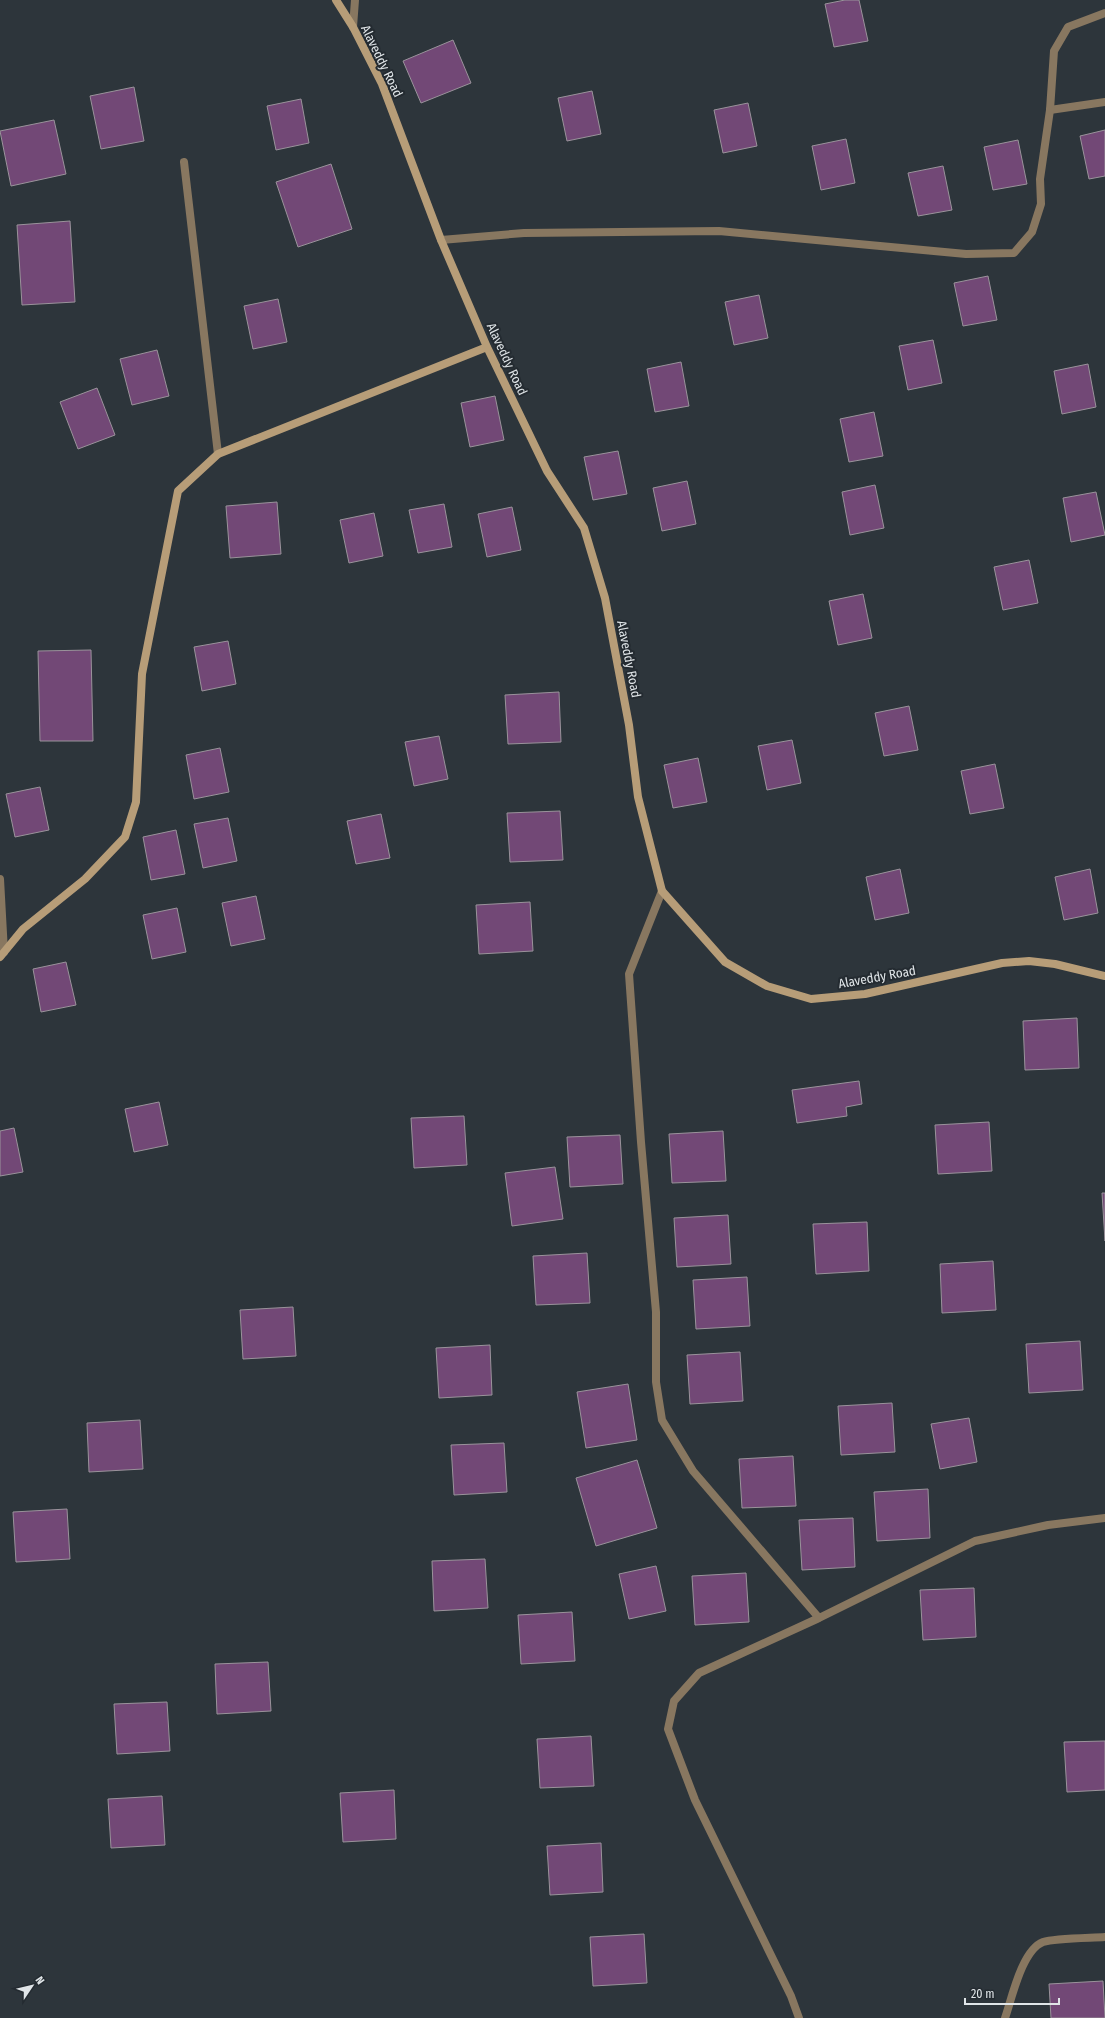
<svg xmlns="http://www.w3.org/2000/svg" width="1105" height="2018" viewBox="0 0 1105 2018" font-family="'Fira Sans Condensed',sans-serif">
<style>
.building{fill:#724876;stroke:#9a939b}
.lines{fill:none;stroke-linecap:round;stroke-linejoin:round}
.lane{stroke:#887760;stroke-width:8}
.street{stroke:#887760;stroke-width:8}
.secondary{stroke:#b79d78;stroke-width:8}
.labels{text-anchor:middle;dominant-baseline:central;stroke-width:4;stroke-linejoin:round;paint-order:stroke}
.street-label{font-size:13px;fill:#e0e5e8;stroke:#242b31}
</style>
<rect width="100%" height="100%" fill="#2d353b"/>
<path class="building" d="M 845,0 L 859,0 L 868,41 L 834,47 L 825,4 Z
M 453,40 L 471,83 L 421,103 L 403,61 Z
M 134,87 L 144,141 L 101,149 L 90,96 Z
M 592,91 L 601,134 L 567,141 L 558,98 Z
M 301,99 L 309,143 L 276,150 L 267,106 Z
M 748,103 L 757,146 L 723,153 L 714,110 Z
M 54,120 L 66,174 L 11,186 L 0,131 Z
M 1105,130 L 1105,176 L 1089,179 L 1080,136 Z
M 846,139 L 855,183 L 821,190 L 812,146 Z
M 1018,140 L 1027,184 L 993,190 L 984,147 Z
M 331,164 L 352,229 L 298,247 L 276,182 Z
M 943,166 L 952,210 L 918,216 L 908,173 Z
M 70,221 L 75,302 L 22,305 L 17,225 Z
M 988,276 L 997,320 L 963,326 L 954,283 Z
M 759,295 L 768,338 L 734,345 L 725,302 Z
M 278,299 L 287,342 L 253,349 L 244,306 Z
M 933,340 L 942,383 L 908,390 L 899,346 Z
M 157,350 L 169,396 L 132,405 L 120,359 Z
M 681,362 L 689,406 L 655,412 L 647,369 Z
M 1088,364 L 1096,407 L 1062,414 L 1054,371 Z
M 97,388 L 115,435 L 78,449 L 60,402 Z
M 495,396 L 504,440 L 470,447 L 461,403 Z
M 874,412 L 883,456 L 849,462 L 840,419 Z
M 618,451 L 627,494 L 593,500 L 584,457 Z
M 687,481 L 696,524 L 662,531 L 653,488 Z
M 875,485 L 884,528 L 850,535 L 842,492 Z
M 1096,492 L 1105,535 L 1071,542 L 1063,498 Z
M 277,502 L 281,554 L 230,558 L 226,506 Z
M 444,504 L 452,547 L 418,553 L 409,510 Z
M 512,507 L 521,550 L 487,557 L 478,514 Z
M 374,513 L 383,556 L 349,563 L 340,520 Z
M 1029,560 L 1038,603 L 1003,610 L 994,567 Z
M 863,594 L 872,638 L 838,645 L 829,601 Z
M 228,641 L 236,684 L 202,691 L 194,647 Z
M 91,650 L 93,741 L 40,741 L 38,651 Z
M 559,692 L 561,742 L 508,744 L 505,695 Z
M 909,706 L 918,750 L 884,756 L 875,713 Z
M 439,736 L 448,779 L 414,786 L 405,742 Z
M 792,740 L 801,783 L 767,790 L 758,746 Z
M 220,748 L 229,792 L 194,799 L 186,755 Z
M 698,758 L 707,802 L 673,808 L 664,765 Z
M 995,764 L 1004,808 L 970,814 L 961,771 Z
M 40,787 L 49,830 L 15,837 L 6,794 Z
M 560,811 L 563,860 L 510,862 L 507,813 Z
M 381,814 L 390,858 L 356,864 L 347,821 Z
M 228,818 L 237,861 L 203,868 L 194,824 Z
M 176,830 L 185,874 L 151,880 L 143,837 Z
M 900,869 L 909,913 L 875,920 L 866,877 Z
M 1090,869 L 1098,913 L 1064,920 L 1055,877 Z
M 256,896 L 265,939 L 231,946 L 222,903 Z
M 530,902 L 533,951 L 479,954 L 476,905 Z
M 177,908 L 186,952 L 152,959 L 143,915 Z
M 66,962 L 76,1005 L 41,1012 L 33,969 Z
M 1077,1018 L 1079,1068 L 1025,1070 L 1023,1021 Z
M 859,1081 L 862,1104 L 846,1107 L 847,1116 L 797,1123 L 792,1090 Z
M 159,1102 L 168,1145 L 134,1152 L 125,1109 Z
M 464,1116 L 467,1165 L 414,1168 L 411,1118 Z
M 989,1122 L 992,1171 L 938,1174 L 935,1125 Z
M 14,1128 L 23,1172 L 0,1176 L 0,1131 Z
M 723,1131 L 726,1181 L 672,1183 L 669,1134 Z
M 620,1135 L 623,1184 L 570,1187 L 567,1137 Z
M 555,1167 L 563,1219 L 512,1226 L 505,1173 Z
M 1102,1193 L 1105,1193 L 1105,1241 Z
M 728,1215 L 731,1264 L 677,1267 L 674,1218 Z
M 867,1222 L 869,1271 L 816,1274 L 813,1224 Z
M 587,1253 L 590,1303 L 536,1305 L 533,1256 Z
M 993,1261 L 996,1310 L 942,1313 L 940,1264 Z
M 747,1277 L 750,1326 L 696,1329 L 693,1280 Z
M 293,1307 L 296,1356 L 243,1359 L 240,1310 Z
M 1080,1341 L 1083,1390 L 1029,1393 L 1026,1344 Z
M 490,1345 L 492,1395 L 439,1398 L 436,1348 Z
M 740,1352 L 743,1401 L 690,1404 L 687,1355 Z
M 628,1384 L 637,1440 L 586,1448 L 577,1392 Z
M 892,1403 L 895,1452 L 841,1455 L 838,1406 Z
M 969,1418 L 977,1462 L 940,1469 L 931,1424 Z
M 140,1420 L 143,1469 L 89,1472 L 87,1423 Z
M 504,1443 L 507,1492 L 454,1495 L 451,1445 Z
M 793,1456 L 796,1506 L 742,1508 L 739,1459 Z
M 637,1460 L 657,1528 L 596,1546 L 576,1478 Z
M 928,1489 L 930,1538 L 877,1541 L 874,1492 Z
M 67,1509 L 70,1559 L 16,1562 L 13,1512 Z
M 853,1518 L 855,1567 L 802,1570 L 799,1520 Z
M 485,1559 L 488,1608 L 434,1611 L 432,1561 Z
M 656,1566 L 666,1611 L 629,1619 L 619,1574 Z
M 746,1573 L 749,1622 L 695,1625 L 692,1576 Z
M 974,1588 L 976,1637 L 923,1640 L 920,1590 Z
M 572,1612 L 575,1661 L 521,1664 L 518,1615 Z
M 268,1662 L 271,1711 L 217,1714 L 215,1664 Z
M 167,1702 L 170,1751 L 117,1754 L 114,1704 Z
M 591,1736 L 594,1786 L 540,1788 L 537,1739 Z
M 1105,1741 L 1105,1790 L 1067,1792 L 1064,1742 Z
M 394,1790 L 396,1839 L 343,1842 L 340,1793 Z
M 162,1796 L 165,1845 L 111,1848 L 108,1799 Z
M 601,1843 L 603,1892 L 550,1895 L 547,1846 Z
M 644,1934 L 647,1983 L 593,1986 L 590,1937 Z
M 1103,1981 L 1105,2018 L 1051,2018 L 1049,1984 Z"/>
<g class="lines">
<path class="lane" d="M 1050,110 L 1105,102
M 184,162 L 218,454"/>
<path class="street" d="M 353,27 L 355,0
M 441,240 L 524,233 L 719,231 L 966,254 L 1014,253 L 1032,232 L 1041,204 L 1040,179 L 1050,110 L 1054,51 L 1068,27 L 1105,13
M 0,879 L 4,952
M 662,891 L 629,974 L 641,1142 L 656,1312 L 656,1382 L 662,1420 L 693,1471 L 819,1618
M 799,2018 L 791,1996 L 695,1800 L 668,1729 L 674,1701 L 699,1673 L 819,1618 L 975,1541 L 1048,1525 L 1105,1518
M 1005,2018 C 1012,1998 1022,1950 1043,1942 C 1055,1938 1090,1938 1105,1937"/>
<path class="secondary" d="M 336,0 L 353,27 L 382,84 L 441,240 L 487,347 L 547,471 L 584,528 L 605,598 L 629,725 L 638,797 L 662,891 L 725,962 L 767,986 L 811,999 L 865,994 L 1002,963 L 1029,961 L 1055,964 L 1105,976
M 0,957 L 23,929 L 85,879 L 125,837 L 136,802 L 142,674 L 178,491 L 218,454 L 487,347"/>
</g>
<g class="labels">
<g class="street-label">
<text transform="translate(382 61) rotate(64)">Alaveddy Road</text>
<text transform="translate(507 359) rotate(65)">Alaveddy Road</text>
<text transform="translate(629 659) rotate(79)">Alaveddy Road</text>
<text transform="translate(877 977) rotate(-10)">Alaveddy Road</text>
</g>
</g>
<g transform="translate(32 1986) rotate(55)" stroke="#242b31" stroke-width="3" paint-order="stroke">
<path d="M0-3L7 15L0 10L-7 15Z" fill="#e0e5e8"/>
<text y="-6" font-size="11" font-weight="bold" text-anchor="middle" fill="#e0e5e8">N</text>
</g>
<path d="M965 1998v6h94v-6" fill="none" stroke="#e0e5e8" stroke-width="2"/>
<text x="971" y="1998" font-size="12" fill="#e0e5e8" stroke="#242b31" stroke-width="3" paint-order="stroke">20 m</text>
</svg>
